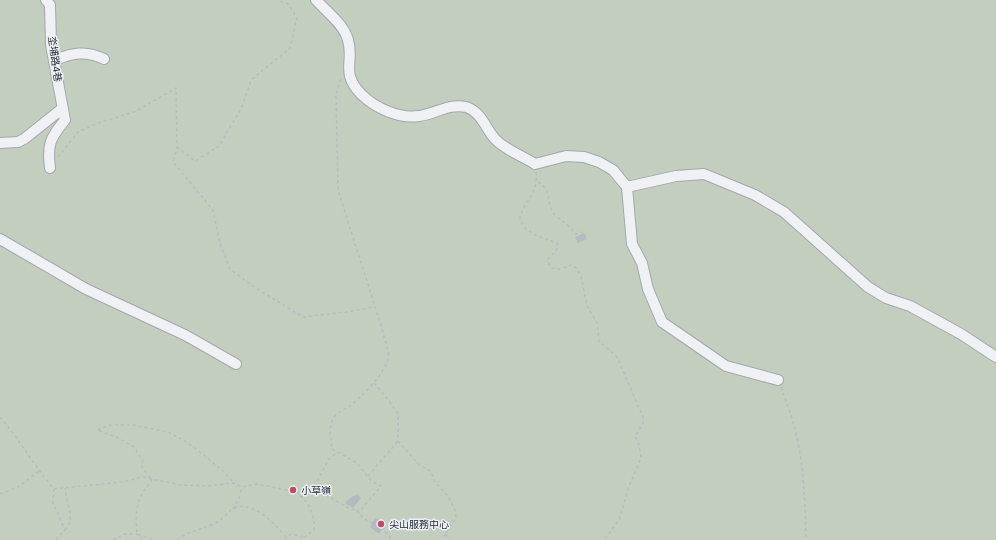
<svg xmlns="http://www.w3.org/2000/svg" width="996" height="540" viewBox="0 0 996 540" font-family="'DM Sans','Noto Sans TC',sans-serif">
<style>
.green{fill:#c3cebf}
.building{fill:#b5bac1}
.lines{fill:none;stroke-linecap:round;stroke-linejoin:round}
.minor-casing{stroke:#a3a7ae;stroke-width:12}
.path{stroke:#b7bbc0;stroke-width:1.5;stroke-dasharray:3 3;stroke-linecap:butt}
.minor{stroke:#eff1f4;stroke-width:10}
.poi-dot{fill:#bc4f64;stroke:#eceff3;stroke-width:1.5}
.labels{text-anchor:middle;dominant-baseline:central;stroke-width:3;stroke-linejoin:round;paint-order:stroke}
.street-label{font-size:10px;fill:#282f39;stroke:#eceff3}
.poi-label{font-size:10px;fill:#282f39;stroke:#eceff3;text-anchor:start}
</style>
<rect width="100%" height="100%" fill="#dde0e5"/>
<path class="green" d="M 0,0 L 996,0 L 996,540 L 0,540 Z"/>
<path class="building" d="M 584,233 L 587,239 L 578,243 L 575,237 Z
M 357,494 L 361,498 L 353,508 L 345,503 L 350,498 Z
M 375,518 L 386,521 L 379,534 L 370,527 Z"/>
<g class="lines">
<g class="minor-casing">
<path id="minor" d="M 46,0 L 50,5 L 51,45 L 65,120 C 50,138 47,145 50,168
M 316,0 C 326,11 342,23 347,37 C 356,61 339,71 361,94 C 375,108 399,119 419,116 C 435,114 449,103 466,107 C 482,112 486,130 496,140 C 507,151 523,156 535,164 L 566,156 L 584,157 L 599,162 L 613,170 L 627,187 L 632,244 L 642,263 L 648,289 L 662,322 L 726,366 L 778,380
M 55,60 C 72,53 86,50 104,59
M 0,143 L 18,142 L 24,139 L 63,108
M 627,187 L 676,176 L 704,174 L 755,195 L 784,212 L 868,287 L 886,298 L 910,306 L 961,334 L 996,357
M 0,239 L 86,289 L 185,335 L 236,364"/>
</g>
<path class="path" d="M 341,79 L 336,95 L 338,190 L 383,332 C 384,339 390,351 388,359 C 384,375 360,399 347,408 C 342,411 336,413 333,419 C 328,428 331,440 332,449 L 357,463 L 371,481 L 381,486 L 359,512
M 177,147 L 195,161 L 219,146 L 242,107 L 251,80 L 290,48 L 297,18 L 288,4 L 278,0
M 58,157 L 78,132 L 101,122 L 134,112 L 176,88 L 177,147 L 173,162 L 213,210 L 220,244 L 230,269 L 256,288 L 303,317 L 346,312 L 373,307
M 536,172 C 539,196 522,201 520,219 L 526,229 L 535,235 L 557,243 L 558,246 L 556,251 L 548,259 C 549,274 562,269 571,265 L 575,267 L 581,276 L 587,306 L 597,323 L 599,341 L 617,357 L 643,417 L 643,423 L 635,436 L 639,445 L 641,456 L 639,463 L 628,489 L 619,520 L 604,540
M 538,182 C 552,189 546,202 553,213 C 557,218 565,222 570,227 C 573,230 573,232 576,234 L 582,232
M 374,383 L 390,402 L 398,414 L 398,441 L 419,465 L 429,470 L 433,476 L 434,481 L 448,496 L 455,510 L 456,518 L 441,540
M 781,387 C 785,399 790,410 793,422 C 804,460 805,501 806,540
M 0,417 C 20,440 34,466 54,489 L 122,482 L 142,477 L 181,485 L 206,486 L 234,483 L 242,487 L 256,484 L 292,491 L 324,494 L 352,510 L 356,509 L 363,518 L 380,527 L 393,540
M 368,476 L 398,441
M 150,478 L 142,467 L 143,461 L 134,447 L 116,437 L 97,430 L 110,425 L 133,425 L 168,432 L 185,441 L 204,455 L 224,472 L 234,483
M 152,479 C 150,484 146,487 143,492 C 135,504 136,520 137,534 L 155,540
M 54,489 L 53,503 L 65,530 L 55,540
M 296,491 C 309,503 315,513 314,530 L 301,540
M 312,492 L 328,460 L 338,452
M 0,494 L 18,487 L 39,471
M 233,509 L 239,499 L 242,487
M 65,530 C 76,520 66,502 65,488
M 446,534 L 449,540
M 113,540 L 125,534 L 137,534 L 143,540
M 177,540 C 189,531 200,530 213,524 C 222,521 226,513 233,509 C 251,498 277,525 286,538
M 285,540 L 291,534 L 304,537"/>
<use href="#minor" class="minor"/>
</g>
<g class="poi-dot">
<circle cx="293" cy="490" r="4"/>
<circle cx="381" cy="524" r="4"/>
</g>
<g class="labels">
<g class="street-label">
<text transform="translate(55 59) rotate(82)">坔埔路4巷</text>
</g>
<g class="poi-label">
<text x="301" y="490">小草嶺</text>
<text x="389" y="524">尖山服務中心</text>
</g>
</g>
</svg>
